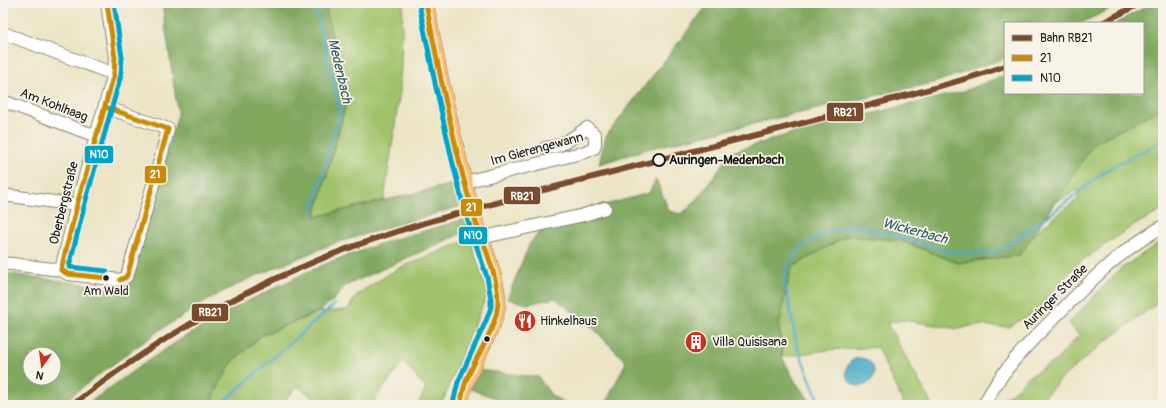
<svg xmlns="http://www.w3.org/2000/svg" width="1166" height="408" viewBox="0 0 1166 408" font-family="Pangolin,sans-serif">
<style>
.green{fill:#a0c26b;stroke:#5e6f44}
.forest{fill:#80a85f;stroke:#4e623e;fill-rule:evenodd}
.water{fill:#4daacb;stroke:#346374}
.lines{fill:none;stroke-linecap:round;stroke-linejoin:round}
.stream{stroke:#4daacb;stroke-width:2.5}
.minor-casing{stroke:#848070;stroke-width:14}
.major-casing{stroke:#848070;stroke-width:16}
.minor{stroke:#fff;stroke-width:12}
.major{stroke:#fdbc70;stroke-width:15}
.bus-1-casing{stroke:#f7f3e8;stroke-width:8}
.bus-2-casing{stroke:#f7f3e8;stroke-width:8}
.bus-1{stroke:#cb8a06;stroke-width:5}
.bus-2{stroke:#01a2c5;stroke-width:5}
.rail-1-casing{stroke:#f7f3e8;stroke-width:9}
.rail-1{stroke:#7a4b2a;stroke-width:6}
.stop-dot{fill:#f7f3e8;stroke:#1c1c1c;stroke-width:2}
.bus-dot{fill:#1c1c1c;stroke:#f7f3e8;stroke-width:1.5}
.labels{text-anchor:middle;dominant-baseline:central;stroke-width:3.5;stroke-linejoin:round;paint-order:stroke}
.bus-label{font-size:12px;fill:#1c1c1c;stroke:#f7f3e8}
.street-label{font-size:13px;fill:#1c1c1c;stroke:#f7f3e8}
.stop-label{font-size:13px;font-weight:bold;fill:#1c1c1c;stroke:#f7f3e8;text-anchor:start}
.poi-label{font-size:13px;fill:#1c1c1c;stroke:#f7f3e8;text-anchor:start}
.water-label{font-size:14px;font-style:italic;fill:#325c6b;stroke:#f7f3e8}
.line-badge{stroke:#f7f3e8;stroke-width:1.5}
.badge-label{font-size:11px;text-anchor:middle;font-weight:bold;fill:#fff}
</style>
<rect width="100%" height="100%" fill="#f7f3e8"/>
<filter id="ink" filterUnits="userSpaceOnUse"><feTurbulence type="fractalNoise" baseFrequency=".025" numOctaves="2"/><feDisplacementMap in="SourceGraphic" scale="8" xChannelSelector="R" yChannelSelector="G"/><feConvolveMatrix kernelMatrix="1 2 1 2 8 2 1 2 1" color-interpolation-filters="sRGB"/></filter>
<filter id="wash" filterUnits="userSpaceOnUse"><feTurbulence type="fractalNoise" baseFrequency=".012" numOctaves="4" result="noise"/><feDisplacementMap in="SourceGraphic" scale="16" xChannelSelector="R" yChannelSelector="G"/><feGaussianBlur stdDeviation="0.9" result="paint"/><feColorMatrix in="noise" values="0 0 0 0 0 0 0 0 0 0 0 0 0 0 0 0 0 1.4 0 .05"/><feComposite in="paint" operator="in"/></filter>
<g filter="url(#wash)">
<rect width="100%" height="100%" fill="#ebe4c5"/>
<path class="green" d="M 325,3 L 403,3 L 400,90 L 384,200 L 315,217 L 346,104 Z
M 1163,108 L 1163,210 L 1134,225 L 1077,264 L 1035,312 L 1008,327 L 974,325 L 959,329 L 904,320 L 887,323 L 932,405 L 904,405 L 877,347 L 827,350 L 782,357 L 779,324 L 791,268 L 846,236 L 899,240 L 958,263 L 1020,255 L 1032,235 L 1079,198 L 1077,190 L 1053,204 L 1094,143 Z
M 470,239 L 488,295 L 482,306 L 441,405 L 418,405 L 426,388 L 403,362 L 371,405 L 324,405 L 297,386 L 281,405 L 211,405 L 217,389 L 232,362 L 262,335 L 318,312 L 347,310 L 359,293 L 397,269 Z
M 1163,240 L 1163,299 L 1105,342 L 1064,376 L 1036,405 L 993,405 L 994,403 L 1010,395 L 1028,377 L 1057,360 L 1079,335 L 1069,323 L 1119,270 Z"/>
<path class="forest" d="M 162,3 L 325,3 L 346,104 L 315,217 L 457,183 L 461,206 L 332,244 L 253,277 L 218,294 L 160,330 L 97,376 L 60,405 L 3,405 L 3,273 L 127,290 L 178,114 ZM 30,354 L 54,354 L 54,378 L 30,378 Z
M 709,3 L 1123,3 L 1081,23 L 1005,23 L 1005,58 L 933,83 L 795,114 L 651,148 L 599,164 L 606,136 Z
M 1154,3 L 1163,3 L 1163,108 L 1094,143 L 1020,255 L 958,263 L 899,240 L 846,236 L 791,268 L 779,324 L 782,357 L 795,381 L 813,405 L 605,405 L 626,362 L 593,328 L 555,298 L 528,304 L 507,299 L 530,243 L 550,220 L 649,193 L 656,179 L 669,211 L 680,214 L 689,208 L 704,190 L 732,152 L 793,133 L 961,92 L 1005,75 L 1005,93 L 1143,93 L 1143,23 L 1114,23 Z
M 465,219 L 469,230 L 345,286 L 333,301 L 318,312 L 262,335 L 232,362 L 217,389 L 211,405 L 86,405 L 143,364 L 189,334 L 226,312 L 307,272 L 337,259 L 385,242 Z
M 477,370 L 538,377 L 552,396 L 570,405 L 515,405 L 470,389 Z"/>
<path class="water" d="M846 372a14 14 0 1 1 28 0a14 14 0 1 1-28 0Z"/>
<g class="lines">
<path class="stream" d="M 312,212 L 340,111 L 317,15 L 318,3
M 222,405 L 223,402 L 335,304
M 820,405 L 797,346 L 784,278 L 788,265 L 800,248 L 823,233 L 857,225 L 942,250 L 971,254 L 997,252 L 1048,216 L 1111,167 L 1163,141"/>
</g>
</g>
<g filter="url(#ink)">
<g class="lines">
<g class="minor-casing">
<path id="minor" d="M 3,33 L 114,74
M 3,101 L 96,136
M 465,182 L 585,152 L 594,148 L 595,144 L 595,135 L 587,128 C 573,137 562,147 545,148
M 3,195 L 77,205
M 480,238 L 584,215 L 605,208
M 3,263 L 61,270 L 68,274 L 120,280 L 126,277 L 128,273 L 162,153 L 168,129 L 105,107
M 61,270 L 77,205 L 96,136 L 114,74 L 115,58 L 107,3
M 984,405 C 1000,372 1026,346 1052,320 C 1069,303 1086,285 1104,269 C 1122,252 1142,239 1163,226"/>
</g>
<g class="major-casing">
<path id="major" d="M 426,3 C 439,73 454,142 472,210 C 480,239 495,268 498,298 C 499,307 496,315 493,324 L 465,384 L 460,405"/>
</g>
<use href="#minor" class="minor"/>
<use href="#major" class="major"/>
<g class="bus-1-casing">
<path id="bus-1" d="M 426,3 C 439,72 453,142 472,210 C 480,237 499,276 498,303 C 497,329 473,360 465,384 C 463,391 462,398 460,405
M 105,107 L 168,129 L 128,273 L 126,277 L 120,280
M 106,278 L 68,274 L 61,270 L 77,205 L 114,74 L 115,58 L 107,3"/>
</g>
<g class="bus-2-casing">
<path id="bus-2" d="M 419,4 L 435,83 L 452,160 L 465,212 L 487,277 L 491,299 L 491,307 L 486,321 L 458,382 L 453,403
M 107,271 L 69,267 L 84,207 L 121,75 L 122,57 L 114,3"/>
</g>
<use href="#bus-1" class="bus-1"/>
<use href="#bus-2" class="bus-2"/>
<g class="rail-1-casing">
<path id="rail-1" d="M 1102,23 L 1141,3
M 72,405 C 145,348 223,300 309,264 C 373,236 442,218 510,199 C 602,174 695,151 787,127 C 826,117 865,107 904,96 C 938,87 972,78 1005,66"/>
</g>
<use href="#rail-1" class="rail-1"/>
</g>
</g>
<defs>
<g id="restaurant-disc" transform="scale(1.15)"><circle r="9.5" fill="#c8321e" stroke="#f7f3e8"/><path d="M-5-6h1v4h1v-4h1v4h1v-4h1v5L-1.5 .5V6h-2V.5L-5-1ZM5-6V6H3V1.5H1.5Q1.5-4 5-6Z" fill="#fff"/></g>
<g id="building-disc" transform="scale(1.15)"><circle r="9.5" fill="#c8321e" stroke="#f7f3e8"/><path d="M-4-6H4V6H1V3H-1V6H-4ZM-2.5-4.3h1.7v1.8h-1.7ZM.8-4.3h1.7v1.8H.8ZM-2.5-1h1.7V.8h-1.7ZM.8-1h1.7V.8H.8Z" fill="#fff"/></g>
</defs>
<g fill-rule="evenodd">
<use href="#restaurant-disc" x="525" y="321"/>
<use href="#building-disc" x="696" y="342"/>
</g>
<circle class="stop-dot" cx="659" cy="160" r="6"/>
<g class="bus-dot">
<circle cx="106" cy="278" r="3.5"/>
<circle cx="487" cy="339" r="3.5"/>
</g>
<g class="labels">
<g class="bus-label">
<text x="106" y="291">Am Wald</text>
</g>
<g class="street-label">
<text transform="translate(54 105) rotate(21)">Am Kohlhaag</text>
<text transform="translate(537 149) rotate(-15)">Im Gierengewann</text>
<text transform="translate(64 203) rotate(-76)">Oberbergstraße</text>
<text transform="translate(1055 297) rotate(-45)">Auringer Straße</text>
</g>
<g class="stop-label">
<text x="669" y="160">Auringen-Medenbach</text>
</g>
<g class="poi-label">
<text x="540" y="321">Hinkelhaus</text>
<text x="712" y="342">Villa Quisisana</text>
</g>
<g class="water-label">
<text transform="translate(340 71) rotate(77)">Medenbach</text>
<text transform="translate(915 231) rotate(15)">Wickerbach</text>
</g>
</g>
<g class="line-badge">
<rect x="826" y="102" width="38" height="20" rx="4" fill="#7a4b2a"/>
<rect x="84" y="145" width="30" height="19" rx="4" fill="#01a2c5"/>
<rect x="144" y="165" width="23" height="19" rx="4" fill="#cb8a06"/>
<rect x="503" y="186" width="38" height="19" rx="4" fill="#7a4b2a"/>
<rect x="460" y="198" width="23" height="19" rx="4" fill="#cb8a06"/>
<rect x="458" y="226" width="30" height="19" rx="4" fill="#01a2c5"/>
<rect x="191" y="303" width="38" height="19" rx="4" fill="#7a4b2a"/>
</g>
<g class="badge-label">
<text x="845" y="116">RB21</text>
<text x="99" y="158">N10</text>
<text x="155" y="178">21</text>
<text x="522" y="200">RB21</text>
<text x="471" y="211">21</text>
<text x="473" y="239">N10</text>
<text x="210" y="316">RB21</text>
</g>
<rect width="1166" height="408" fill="none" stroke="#f7f3e8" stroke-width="16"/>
<rect x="1004" y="22" width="140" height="72" fill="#f7f3e8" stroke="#9f9d96"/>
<rect x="1012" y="35" width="20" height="6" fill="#7a4b2a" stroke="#9f9d96"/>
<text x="1040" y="42" font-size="12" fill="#1c1c1c">Bahn RB21</text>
<rect x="1012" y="55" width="20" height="6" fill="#cb8a06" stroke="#9f9d96"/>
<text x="1040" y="62" font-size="12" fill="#1c1c1c">21</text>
<rect x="1012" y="75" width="20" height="6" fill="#01a2c5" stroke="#9f9d96"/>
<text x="1040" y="82" font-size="12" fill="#1c1c1c">N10</text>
<g transform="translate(42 366) rotate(194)"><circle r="19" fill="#f7f3e8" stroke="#9f9d96"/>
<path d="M0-3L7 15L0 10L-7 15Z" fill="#c8321e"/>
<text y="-6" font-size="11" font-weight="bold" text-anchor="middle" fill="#1c1c1c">N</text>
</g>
</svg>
